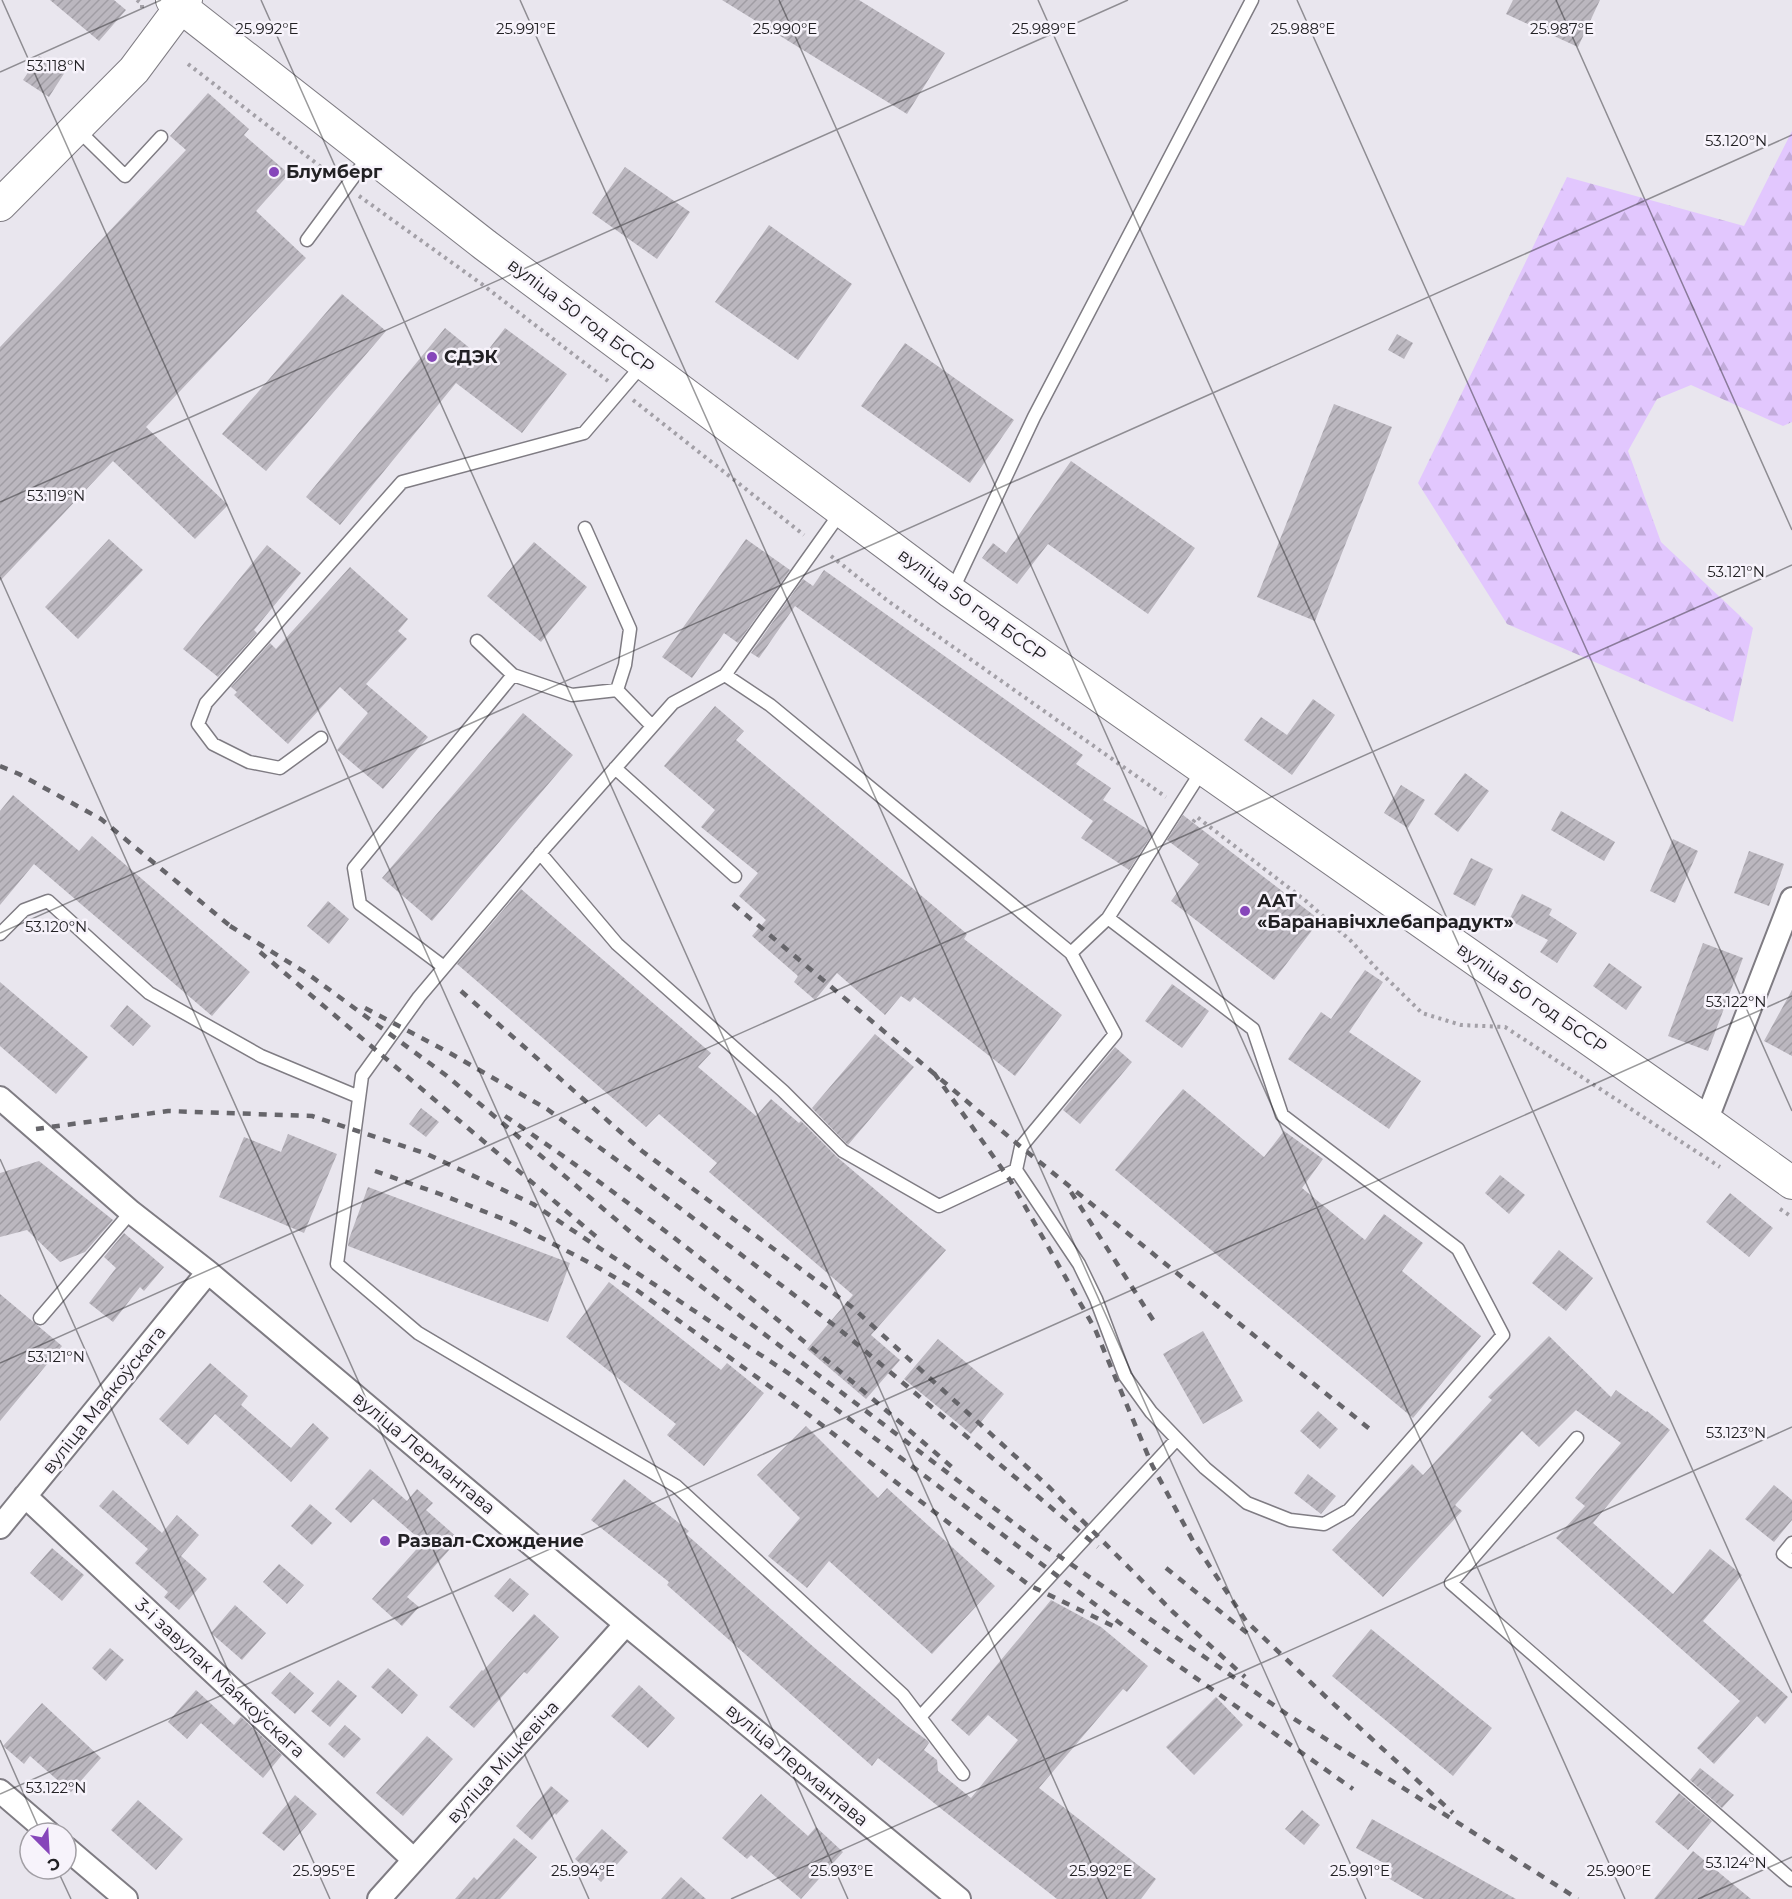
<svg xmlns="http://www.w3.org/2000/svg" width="1792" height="1899" viewBox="0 0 1792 1899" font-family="Montserrat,sans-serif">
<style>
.forest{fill:url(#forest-firs)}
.building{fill:url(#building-hatch)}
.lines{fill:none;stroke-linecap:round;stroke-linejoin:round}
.service-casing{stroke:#7f7c83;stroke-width:15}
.minor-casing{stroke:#7f7c83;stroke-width:26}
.secondary-casing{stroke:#7f7c83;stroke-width:34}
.path{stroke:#a3a0a7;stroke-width:4;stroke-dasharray:3 4.5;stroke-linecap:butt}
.service{stroke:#fff;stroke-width:12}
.minor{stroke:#fff;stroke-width:22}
.secondary{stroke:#fff;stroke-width:32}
.rail{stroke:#66656a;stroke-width:4.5;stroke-dasharray:8 8;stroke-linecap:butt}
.ticks{fill:none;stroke:#222124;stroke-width:1.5;stroke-opacity:0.45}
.poi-dot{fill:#8646ba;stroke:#f7f3fb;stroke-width:2}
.labels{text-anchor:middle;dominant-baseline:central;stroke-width:5;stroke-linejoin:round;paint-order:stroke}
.poi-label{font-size:18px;font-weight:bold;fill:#222124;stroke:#f7f3fb;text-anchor:start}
.street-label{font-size:18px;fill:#222124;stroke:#f7f3fb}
.ticks-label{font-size:15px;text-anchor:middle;fill:#222124;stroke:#f7f3fb;stroke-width:5;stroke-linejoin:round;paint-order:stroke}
</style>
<defs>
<pattern id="forest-firs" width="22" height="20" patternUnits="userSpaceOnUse" patternTransform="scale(1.5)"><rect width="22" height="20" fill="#e2c7fe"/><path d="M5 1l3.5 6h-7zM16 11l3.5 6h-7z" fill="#c2abda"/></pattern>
<pattern id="building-hatch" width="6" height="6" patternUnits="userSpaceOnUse" patternTransform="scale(1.5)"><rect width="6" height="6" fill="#bbb7bf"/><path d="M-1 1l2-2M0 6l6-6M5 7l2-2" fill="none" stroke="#a09da4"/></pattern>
</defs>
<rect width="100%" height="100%" fill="#e9e6ee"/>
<path class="forest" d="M 1792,131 L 1792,422 L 1783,426 L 1691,385 L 1657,399 L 1628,451 L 1661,542 L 1753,628 L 1733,722 L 1507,624 L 1418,483 L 1567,177 L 1744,226 Z"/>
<path class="building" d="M 50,0 L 114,0 L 126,10 L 99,41 Z
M 722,0 L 859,0 L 945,53 L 907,114 Z
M 1513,0 L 1600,0 L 1578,47 L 1506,14 Z
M 39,56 L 65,72 L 49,97 L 23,80 Z
M 208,93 L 249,129 L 244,135 L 289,174 L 256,211 L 306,258 L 146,427 L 228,505 L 195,539 L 113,461 L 0,581 L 0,347 L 186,150 L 170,136 Z
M 625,167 L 690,212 L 657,259 L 592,213 Z
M 769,225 L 852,284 L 798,360 L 715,302 Z
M 342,294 L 386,331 L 266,471 L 222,434 Z
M 445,328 L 482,358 L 505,328 L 567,374 L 522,433 L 456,383 L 340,525 L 306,497 Z
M 1397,334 L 1413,343 L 1404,359 L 1388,350 Z
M 905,343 L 1014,420 L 970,483 L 861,406 Z
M 1334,404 L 1392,427 L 1315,621 L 1257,597 Z
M 1071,461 L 1195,548 L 1148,614 L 1048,544 L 1017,584 L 982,558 L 993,543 L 1006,553 Z
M 109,539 L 143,570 L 78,639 L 45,607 Z
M 746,539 L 790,570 L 738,643 L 724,633 L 692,678 L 662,657 Z
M 534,542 L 587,587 L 541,642 L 487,596 Z
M 267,545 L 301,573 L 254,630 L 257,633 L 218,677 L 183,649 Z
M 350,567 L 408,619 L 398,631 L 407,639 L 366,684 L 428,737 L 383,789 L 337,750 L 368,713 L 340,687 L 288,744 L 234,695 L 237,692 L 231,687 L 270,643 L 276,649 Z
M 824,570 L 1083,755 L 1076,764 L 1111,788 L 1103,800 L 1153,833 L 1129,870 L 1081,838 L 1093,821 L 795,606 L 759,658 L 751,653 L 803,579 L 813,586 Z
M 1313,699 L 1335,715 L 1292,775 L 1244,740 L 1261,717 L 1287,735 Z
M 715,706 L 744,731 L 736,740 L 967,934 L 964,939 L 1062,1015 L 1015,1076 L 914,997 L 910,1002 L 901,996 L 885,1015 L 837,973 L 815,1000 L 794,982 L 798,976 L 752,936 L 766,920 L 739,896 L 758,873 L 701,827 L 715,810 L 664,766 Z
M 523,713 L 573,755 L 432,921 L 382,878 Z
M 1465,773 L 1489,791 L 1458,832 L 1434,814 Z
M 1401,785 L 1425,800 L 1408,828 L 1384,813 Z
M 13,795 L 79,851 L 92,836 L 250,972 L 212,1016 L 34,864 L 0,905 L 0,811 Z
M 1561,811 L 1615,842 L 1604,861 L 1551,830 Z
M 1183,815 L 1320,920 L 1274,980 L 1171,901 L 1199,864 L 1167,840 Z
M 1673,839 L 1698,851 L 1675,903 L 1650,891 Z
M 1749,851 L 1784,864 L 1769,906 L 1734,893 Z
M 1471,858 L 1493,869 L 1475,906 L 1453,894 Z
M 521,889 L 711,1053 L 698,1067 L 756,1116 L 771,1099 L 799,1123 L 801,1121 L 837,1157 L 946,1250 L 871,1335 L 900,1360 L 866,1399 L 807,1349 L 853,1295 L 709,1172 L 717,1163 L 659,1114 L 646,1127 L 457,964 Z
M 1522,894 L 1552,909 L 1549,915 L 1577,933 L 1557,963 L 1540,952 L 1548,940 L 1509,920 Z
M 328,901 L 349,919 L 329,944 L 307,926 Z
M 1703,943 L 1743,958 L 1708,1051 L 1668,1036 Z
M 1609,963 L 1642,987 L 1626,1010 L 1593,986 Z
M 1365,970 L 1383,982 L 1349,1032 L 1421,1081 L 1389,1129 L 1288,1059 L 1321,1012 L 1331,1019 Z
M 0,982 L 88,1057 L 56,1094 L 0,1046 Z
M 1172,984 L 1209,1011 L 1182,1048 L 1145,1021 Z
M 1792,990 L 1792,1056 L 1764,1041 Z
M 127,1005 L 151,1026 L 133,1046 L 110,1026 Z
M 875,1034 L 914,1067 L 848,1145 L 812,1108 Z
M 1115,1047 L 1132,1062 L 1080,1124 L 1063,1110 Z
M 1183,1089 L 1264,1157 L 1284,1131 L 1323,1159 L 1302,1188 L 1365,1240 L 1384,1214 L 1423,1243 L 1402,1271 L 1481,1336 L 1413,1418 L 1115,1170 Z
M 421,1108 L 439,1122 L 426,1137 L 409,1124 Z
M 288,1134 L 337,1154 L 304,1233 L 219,1197 L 244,1137 L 281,1152 Z
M 39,1161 L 113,1220 L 85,1252 L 60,1262 L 27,1230 L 0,1237 L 0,1173 Z
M 1500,1175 L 1525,1195 L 1509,1214 L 1485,1193 Z
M 368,1187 L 570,1263 L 548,1322 L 348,1246 L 349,1239 Z
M 1730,1193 L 1773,1228 L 1749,1257 L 1706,1222 Z
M 124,1233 L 164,1267 L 144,1291 L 140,1287 L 113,1322 L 89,1303 L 116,1268 L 104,1257 Z
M 1559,1250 L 1593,1278 L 1566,1311 L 1532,1283 Z
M 609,1282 L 721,1370 L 727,1363 L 764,1393 L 704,1466 L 667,1435 L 676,1424 L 566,1337 Z
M 0,1294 L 62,1346 L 0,1421 Z
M 1203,1331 L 1243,1401 L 1203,1424 L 1163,1354 Z
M 1549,1336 L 1611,1397 L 1616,1390 L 1646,1412 L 1647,1411 L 1670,1430 L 1593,1523 L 1673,1594 L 1710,1549 L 1742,1575 L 1703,1621 L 1788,1697 L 1765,1724 L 1757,1716 L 1714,1764 L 1697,1748 L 1740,1701 L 1556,1538 L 1585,1506 L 1575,1498 L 1621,1443 L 1576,1410 L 1539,1447 L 1522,1431 L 1455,1505 L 1462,1511 L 1383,1597 L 1332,1550 L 1412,1464 L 1423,1475 L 1492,1400 L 1488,1397 Z
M 938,1339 L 1004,1394 L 971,1434 L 904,1379 Z
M 210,1363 L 248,1396 L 241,1405 L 291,1448 L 313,1423 L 329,1438 L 291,1482 L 215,1414 L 188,1445 L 159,1419 Z
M 1318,1411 L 1338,1429 L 1320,1449 L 1300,1431 Z
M 806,1426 L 878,1498 L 887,1488 L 995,1586 L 932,1654 L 829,1561 L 807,1588 L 768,1556 L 800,1518 L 757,1475 Z
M 370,1469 L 407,1501 L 417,1489 L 433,1503 L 426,1510 L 459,1539 L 407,1597 L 419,1607 L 402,1626 L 372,1599 L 423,1542 L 373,1499 L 351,1523 L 335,1509 Z
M 1308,1474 L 1336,1496 L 1321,1514 L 1294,1493 Z
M 624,1479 L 689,1531 L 686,1534 L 817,1650 L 906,1725 L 928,1741 L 929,1743 L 924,1750 L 937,1760 L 938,1771 L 971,1798 L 1018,1740 L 988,1715 L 969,1736 L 951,1720 L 1051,1600 L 1101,1627 L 1148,1666 L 1127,1692 L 1123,1689 L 1039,1788 L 1156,1879 L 1141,1899 L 1057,1899 L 944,1811 L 878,1758 L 872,1766 L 667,1585 L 669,1582 L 591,1520 Z
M 1774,1485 L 1792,1500 L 1792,1520 L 1774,1542 L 1745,1519 Z
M 113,1490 L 162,1533 L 177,1515 L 199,1535 L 181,1556 L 207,1579 L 179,1610 L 164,1597 L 168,1592 L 135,1563 L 148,1549 L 99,1506 Z
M 310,1504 L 332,1523 L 312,1545 L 291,1526 Z
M 52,1548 L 84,1575 L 62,1601 L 30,1573 Z
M 279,1564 L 304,1585 L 287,1604 L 263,1582 Z
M 510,1578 L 529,1594 L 513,1612 L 494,1596 Z
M 235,1605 L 266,1633 L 242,1660 L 211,1633 Z
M 534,1614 L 559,1637 L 527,1674 L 524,1672 L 474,1728 L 449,1707 L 482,1670 L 483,1671 Z
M 1371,1629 L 1492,1728 L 1453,1776 L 1332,1676 Z
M 110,1648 L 124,1660 L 106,1681 L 92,1668 Z
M 388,1668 L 418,1695 L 402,1714 L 371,1687 Z
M 290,1672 L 314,1693 L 295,1714 L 271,1693 Z
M 338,1680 L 357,1696 L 330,1727 L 311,1711 Z
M 639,1685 L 675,1718 L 648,1748 L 611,1716 Z
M 196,1690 L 234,1725 L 241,1717 L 282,1755 L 263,1778 L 201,1723 L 187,1739 L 168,1722 Z
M 1216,1697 L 1243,1725 L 1194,1775 L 1166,1747 Z
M 42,1703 L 101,1758 L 71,1792 L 30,1756 L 24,1764 L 3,1746 Z
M 345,1725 L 361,1739 L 344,1758 L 328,1744 Z
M 427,1736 L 453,1759 L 403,1816 L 376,1793 Z
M 1700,1768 L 1734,1795 L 1722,1808 L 1690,1780 Z
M 551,1786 L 569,1801 L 556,1815 L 555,1813 L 532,1840 L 516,1826 Z
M 1679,1793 L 1712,1821 L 1688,1850 L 1655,1822 Z
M 761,1794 L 808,1836 L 816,1827 L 843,1852 L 801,1899 L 751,1855 L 747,1859 L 722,1838 Z
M 295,1795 L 317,1814 L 284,1851 L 262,1833 Z
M 138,1800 L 183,1839 L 156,1870 L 111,1830 Z
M 1302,1810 L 1320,1825 L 1304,1845 L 1285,1829 Z
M 1372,1819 L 1516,1899 L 1424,1899 L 1388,1878 L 1393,1868 L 1356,1848 Z
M 602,1829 L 628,1852 L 601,1882 L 575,1859 Z
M 514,1838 L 537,1857 L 500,1899 L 455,1899 L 474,1877 L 477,1880 Z
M 1693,1851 L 1751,1899 L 1654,1899 Z
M 681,1877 L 706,1899 L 661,1899 Z"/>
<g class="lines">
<g class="service-casing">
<path id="service" d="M 77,129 L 125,176 L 161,137
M 307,240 L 369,156
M 585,528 L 630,629 L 625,665 L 617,690 L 652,726
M 952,591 L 1034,417 L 1252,0
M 477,641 L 513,675 L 572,695 L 617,690
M 725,675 L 841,512
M 321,738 L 280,768 L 249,762 L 213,744 L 198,724 L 206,703 L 402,482 L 584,433 L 643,364
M 615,768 L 735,876
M 540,853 L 617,944 L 783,1091 L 843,1151 L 939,1206 L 1016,1170
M 1108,918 L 1071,953 L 1115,1034 L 1021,1147 L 1016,1170 L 1079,1264 L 1096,1299 L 1125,1376 L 1151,1412 L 1177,1439 L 1205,1468 L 1247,1503 L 1290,1520 L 1324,1524 L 1349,1510 L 1503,1335 L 1458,1249 L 1282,1115 L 1253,1029 L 1108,918 L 1203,769
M 0,934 L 24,910 L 48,901 L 149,993 L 261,1056 L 359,1097
M 444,967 L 360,904 L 354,868 L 513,675
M 40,1318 L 131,1212
M 1577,1438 L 1451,1583 L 1792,1880
M 1792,1543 L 1783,1554 L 1792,1561
M 920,1717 L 1177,1439
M 963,1774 L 903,1695 L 676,1486 L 418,1333 L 337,1264 L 362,1076 L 419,997 L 548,844 L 673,703 L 725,675 L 770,705 L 1071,953"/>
</g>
<g class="minor-casing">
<path id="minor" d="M 0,1098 L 131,1212 L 208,1272 L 626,1624 L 959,1899
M 1706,1121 L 1792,899
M 25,1496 L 414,1860
M 0,1527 L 208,1272
M 0,1791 L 49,1833
M 66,1848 L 126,1899
M 379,1899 L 626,1624"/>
</g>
<g class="secondary-casing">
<path id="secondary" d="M 172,0 L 485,245 L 951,592 L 1706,1121 L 1792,1183
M 0,205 L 134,70 L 186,0"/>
</g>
<path class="path" d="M 137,0 L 142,4 L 142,12
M 188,64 L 334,177
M 359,196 L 479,282 L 608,381
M 633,400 L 804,535
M 831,556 L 888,601 L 1166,797
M 1193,822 L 1197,817 L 1306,901 L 1351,941 L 1377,969 L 1422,1013 L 1461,1025 L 1505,1027 L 1720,1167
M 1780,1209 L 1792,1217"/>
<use href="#service" class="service"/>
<use href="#minor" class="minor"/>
<use href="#secondary" class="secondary"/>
<path class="rail" d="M 0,766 L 19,774 L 101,819 L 235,930
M 733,904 L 1021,1147 L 1371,1430
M 230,926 L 308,974 L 447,1076 L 640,1240 L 1039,1542 L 1288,1715 L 1578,1899
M 260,952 L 599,1239
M 461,991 L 642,1151 L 852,1307 L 1050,1488 L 1173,1612 L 1245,1677
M 365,1008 L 448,1052 L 547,1109 L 618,1161 L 839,1329 L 1098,1547
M 934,1073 L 1010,1180 L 1095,1329 L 1152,1465 L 1193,1541 L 1246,1621 L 1326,1697 L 1453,1813
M 505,1116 C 663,1222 809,1343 953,1468
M 36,1129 L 168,1111 L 312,1116 L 427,1154 L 533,1204 L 791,1375 L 1145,1642 L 1353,1789
M 375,1171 L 440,1194 L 511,1222 L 592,1264 L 638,1291 L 809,1415 L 1029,1585 L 1117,1628
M 1071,1192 L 1157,1326
M 1166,1568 L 1252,1637"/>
</g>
<path class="ticks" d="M 2,0 L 848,1899M 261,0 L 1107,1899M 520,0 L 1366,1899M 779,0 L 1625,1899M 1038,0 L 1792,1693M 1297,0 L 1792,1111M 1556,0 L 1792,530M 0,72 L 161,0M 0,502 L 1128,0M 0,577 L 589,1899M 0,933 L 1792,135M 0,1159 L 330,1899M 0,1363 L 1792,565M 0,1740 L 41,1833M 0,1794 L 1792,996M 57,1869 L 71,1899M 731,1899 L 1792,1427M 1698,1899 L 1792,1857"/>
<g class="poi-dot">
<circle cx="274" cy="172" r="6"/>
<circle cx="432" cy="357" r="6"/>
<circle cx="1245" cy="911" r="6"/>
<circle cx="385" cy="1541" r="6"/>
</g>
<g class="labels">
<g class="poi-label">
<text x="286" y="172">Блумберг</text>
<text x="444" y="357">СДЭК</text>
<text x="1257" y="901">ААТ<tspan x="1257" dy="21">«Баранавічхлебапрадукт»</tspan></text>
<text x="397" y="1541">Развал-Схождение</text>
</g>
<g class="street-label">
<text transform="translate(581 316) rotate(37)">вуліца 50 год БССР</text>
<text transform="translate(972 605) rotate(36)">вуліца 50 год БССР</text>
<text transform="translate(1532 998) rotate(35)">вуліца 50 год БССР</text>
<text transform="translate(104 1400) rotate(-51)">вуліца Маякоўскага</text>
<text transform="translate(424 1453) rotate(40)">вуліца Лермантава</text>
<text transform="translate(220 1678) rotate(43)">3-і завулак Маякоўскага</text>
<text transform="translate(503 1762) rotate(-48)">вуліца Міцкевіча</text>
<text transform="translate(797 1765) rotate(40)">вуліца Лермантава</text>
</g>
</g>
<g class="ticks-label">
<text x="267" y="34">25.992°E</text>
<text x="526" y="34">25.991°E</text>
<text x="785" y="34">25.990°E</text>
<text x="1044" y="34">25.989°E</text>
<text x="1303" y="34">25.988°E</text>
<text x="1562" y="34">25.987°E</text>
<text x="56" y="71">53.118°N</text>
<text x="1736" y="146">53.120°N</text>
<text x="56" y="501">53.119°N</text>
<text x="1736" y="577">53.121°N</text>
<text x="56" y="932">53.120°N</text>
<text x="1736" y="1007">53.122°N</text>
<text x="56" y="1362">53.121°N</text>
<text x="1736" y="1438">53.123°N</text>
<text x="56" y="1793">53.122°N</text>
<text x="1736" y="1868">53.124°N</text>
<text x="324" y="1876">25.995°E</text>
<text x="583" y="1876">25.994°E</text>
<text x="842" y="1876">25.993°E</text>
<text x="1101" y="1876">25.992°E</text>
<text x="1360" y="1876">25.991°E</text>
<text x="1619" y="1876">25.990°E</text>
</g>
<g transform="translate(48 1851) rotate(156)"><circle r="28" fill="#f7f3fb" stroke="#a29fa5" stroke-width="1.5"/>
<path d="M0-4.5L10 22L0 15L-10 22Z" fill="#8646ba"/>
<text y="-9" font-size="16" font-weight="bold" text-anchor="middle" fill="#222124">С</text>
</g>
</svg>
